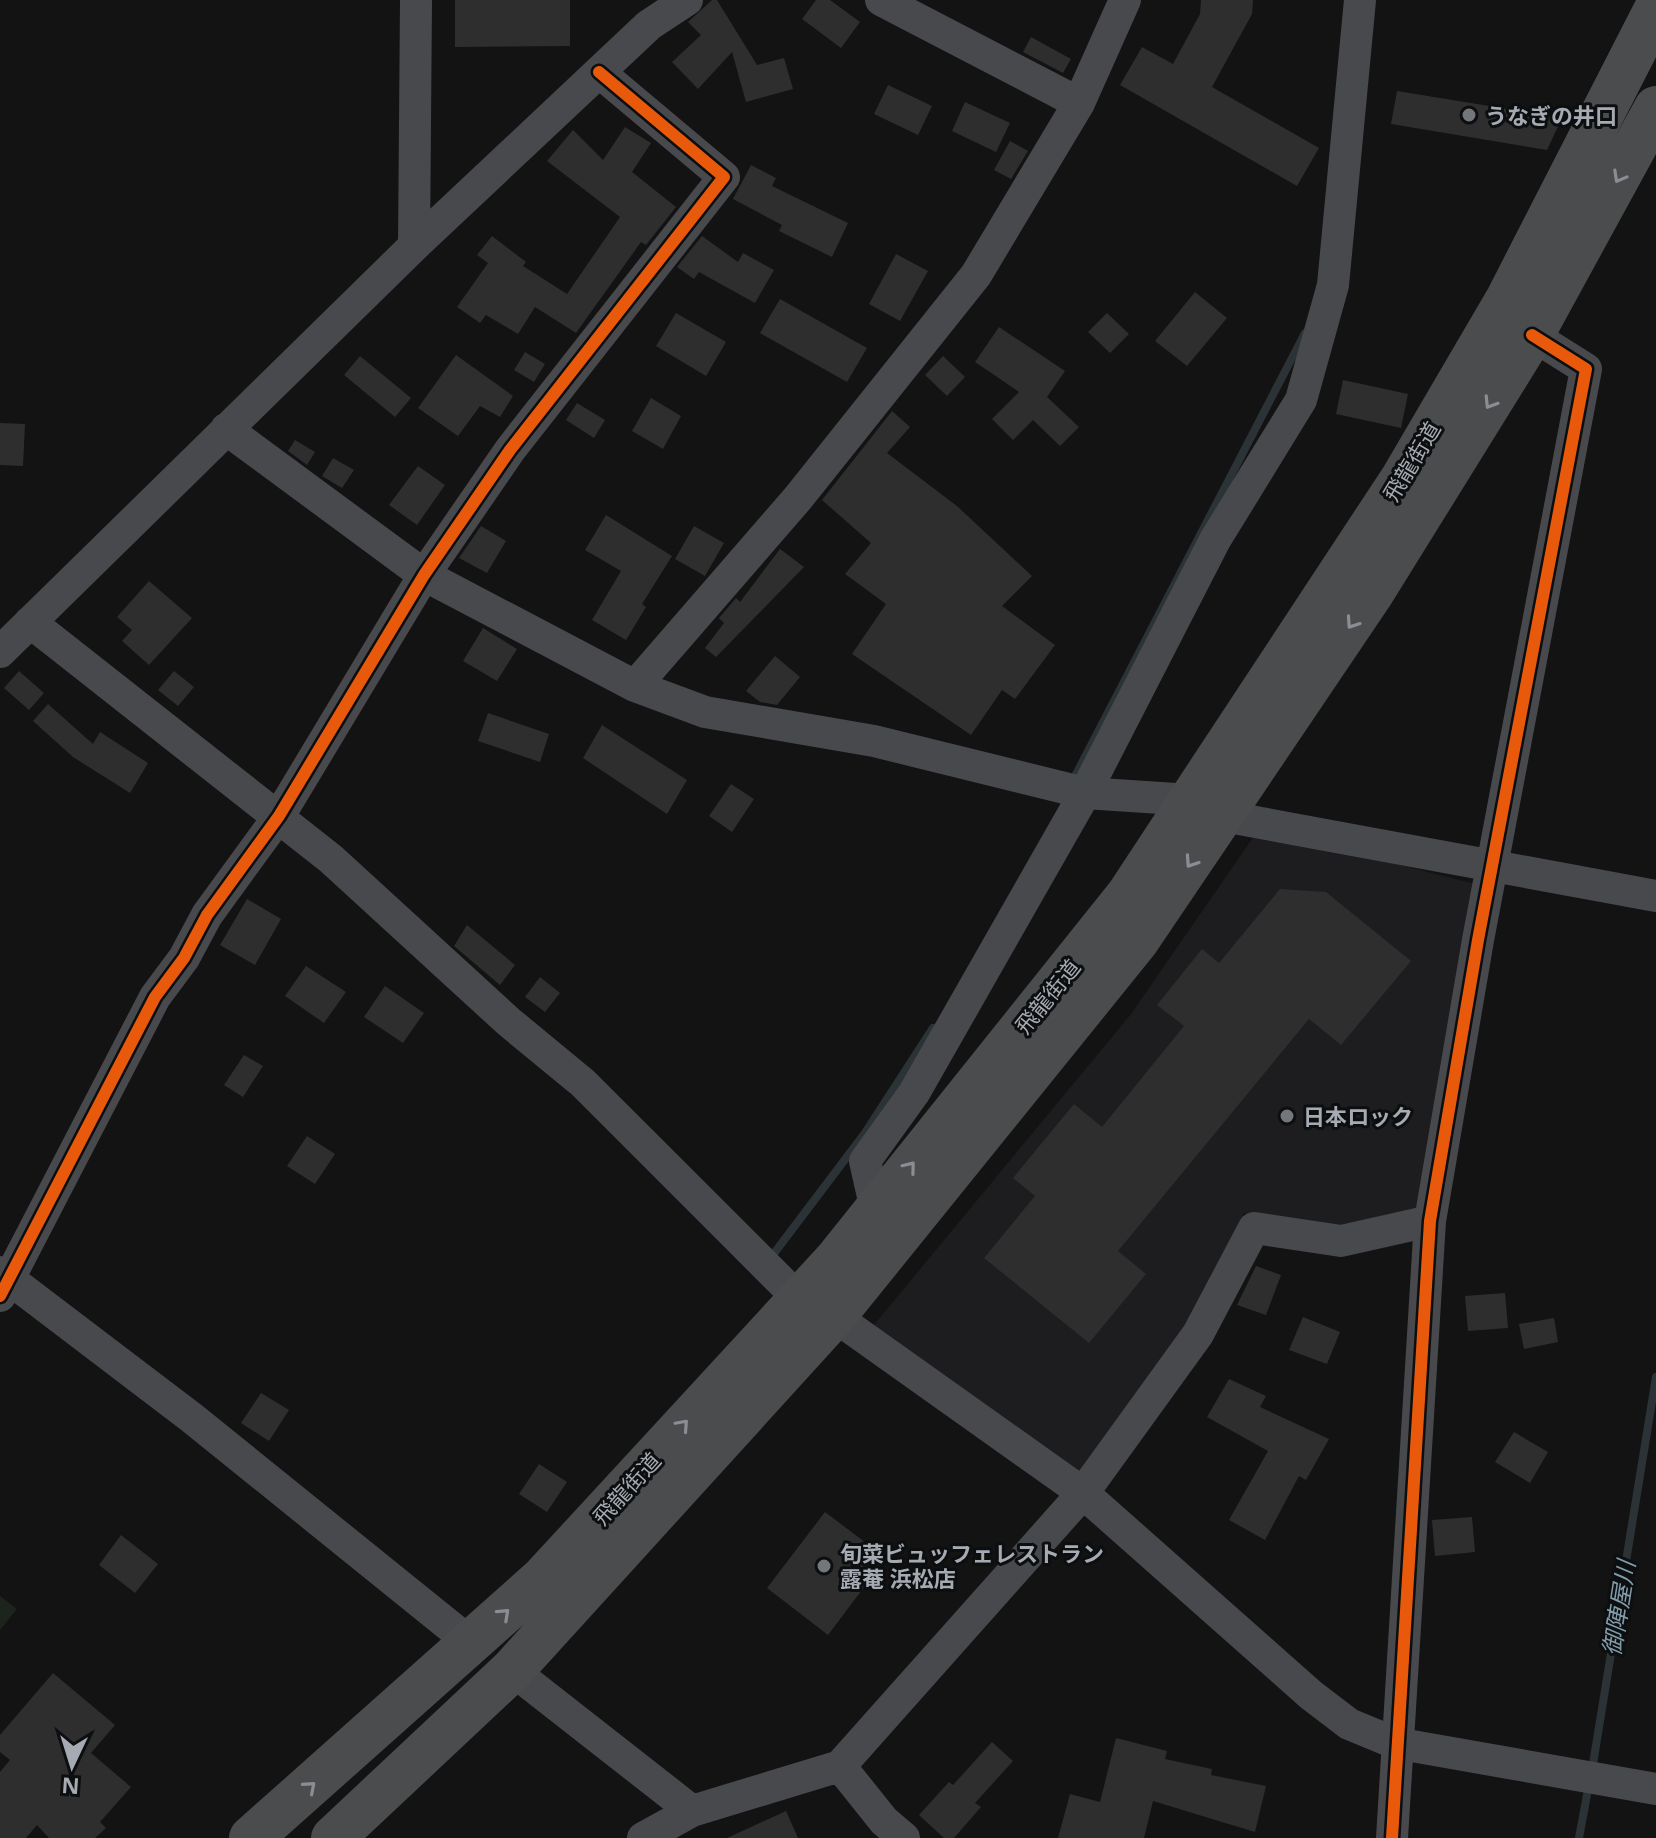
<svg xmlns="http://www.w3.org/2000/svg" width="1656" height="1838" viewBox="0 0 1656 1838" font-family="'Open Sans','Noto Sans JP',sans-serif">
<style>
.built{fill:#1d1d1f}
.green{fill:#1d231d}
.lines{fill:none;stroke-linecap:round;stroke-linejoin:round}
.stream{stroke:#2b3337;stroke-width:8}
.building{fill:#2e2e2e}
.minor{stroke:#48494c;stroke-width:32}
.highway{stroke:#4a4c4d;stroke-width:44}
.cycleway-casing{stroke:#0d0e0f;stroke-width:17}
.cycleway{stroke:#e8590c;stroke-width:12}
.oneway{stroke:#8a8e94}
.poi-dot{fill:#73767b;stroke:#0d0e0f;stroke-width:3}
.labels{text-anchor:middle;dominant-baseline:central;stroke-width:6;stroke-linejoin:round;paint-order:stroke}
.poi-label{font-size:22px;font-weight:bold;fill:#a6abb3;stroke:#0d0e0f;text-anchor:start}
.street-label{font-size:22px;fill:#a6abb3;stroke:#0d0e0f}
.water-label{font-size:24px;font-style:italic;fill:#809caa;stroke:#0d0e0f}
</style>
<rect width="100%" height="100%" fill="#131313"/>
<path class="built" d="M 1259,829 L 1475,884 L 1421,1209 L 1340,1228 L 1244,1213 L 1189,1331 L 1082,1480 L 873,1326 L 1131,1014 Z"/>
<path class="green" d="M 0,1596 L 17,1609 L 0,1630 Z"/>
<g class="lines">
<path class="stream" d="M 1073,780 L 1305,333
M 772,1256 L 865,1133 L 933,1028
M 1592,1770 L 1656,1377
M 1579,1838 L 1589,1784"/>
</g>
<path class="building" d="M 455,0 L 570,0 L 570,46 L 455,47 Z
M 712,0 L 717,0 L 757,65 L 784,58 L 793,89 L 746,102 L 732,52 L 698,89 L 672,62 L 701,35 L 688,22 Z
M 816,0 L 830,0 L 860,22 L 841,48 L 802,19 Z
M 1201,0 L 1253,0 L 1252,14 L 1212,87 L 1319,148 L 1297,186 L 1120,85 L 1142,47 L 1173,64 L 1200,14 Z
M 1031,37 L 1071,59 L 1063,73 L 1023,52 Z
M 888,85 L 932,106 L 918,135 L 874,114 Z
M 1397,91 L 1562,118 L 1547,150 L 1391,124 Z
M 965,102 L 1010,123 L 996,152 L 952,131 Z
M 625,127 L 651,143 L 632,172 L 676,207 L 646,245 L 641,242 L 576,333 L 535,307 L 518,334 L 486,315 L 480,323 L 457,307 L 488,263 L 477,255 L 492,236 L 526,262 L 523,266 L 567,294 L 620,217 L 547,161 L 573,130 L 603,160 Z
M 1010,141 L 1028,151 L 1011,179 L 994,170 Z
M 751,165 L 776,178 L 772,186 L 848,223 L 832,257 L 779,231 L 782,225 L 733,199 Z
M 702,236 L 738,262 L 743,253 L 774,270 L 755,303 L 699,272 L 694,279 L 677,267 Z
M 896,254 L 928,271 L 900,321 L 869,304 Z
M 1195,292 L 1227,318 L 1187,366 L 1155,341 Z
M 780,299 L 867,348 L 847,382 L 760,333 Z
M 676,313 L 726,342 L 706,376 L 656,346 Z
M 1107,313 L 1129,334 L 1110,353 L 1088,332 Z
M 999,327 L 1065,371 L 1047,397 L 1079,427 L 1060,446 L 1033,420 L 1013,440 L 992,419 L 1019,392 L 975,362 Z
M 525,352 L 545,364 L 534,382 L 514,370 Z
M 456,355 L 513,396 L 500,417 L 480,406 L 458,436 L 418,408 Z
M 360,356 L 411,398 L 395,417 L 344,375 Z
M 943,356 L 965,377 L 947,396 L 925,375 Z
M 1343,380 L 1408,394 L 1401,428 L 1336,414 Z
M 651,398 L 681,416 L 663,449 L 632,431 Z
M 577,403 L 605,420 L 594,438 L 566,420 Z
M 892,411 L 910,427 L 887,453 L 957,506 L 1032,576 L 1002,606 L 1055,645 L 1015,699 L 1002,690 L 971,735 L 852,654 L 886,604 L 845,574 L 871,543 L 822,500 Z
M 0,423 L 25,424 L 23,466 L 0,465 Z
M 295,440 L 315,452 L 307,465 L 288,451 Z
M 333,458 L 354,470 L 342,488 L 322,476 Z
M 418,466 L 445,485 L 417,525 L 389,505 Z
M 606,515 L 672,556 L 642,604 L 646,607 L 626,640 L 592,620 L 621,571 L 585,550 Z
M 481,526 L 506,541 L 487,573 L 459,558 Z
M 694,526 L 724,543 L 705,576 L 675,559 Z
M 780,549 L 804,567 L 716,657 L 705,648 L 724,623 L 719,618 L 736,598 L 740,602 Z
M 149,581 L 192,618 L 149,665 L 122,641 L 132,630 L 117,617 Z
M 483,628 L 517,649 L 497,681 L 463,661 Z
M 775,656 L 800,677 L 777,705 L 760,702 L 746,691 Z
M 19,671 L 44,693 L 29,710 L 4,688 Z
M 174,671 L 194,687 L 178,706 L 158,690 Z
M 48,704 L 93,744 L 100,732 L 148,763 L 130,793 L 73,757 L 33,721 Z
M 488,713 L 549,734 L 540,762 L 478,741 Z
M 602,725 L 687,780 L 667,814 L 583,758 Z
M 731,784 L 754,799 L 732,832 L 709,816 Z
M 1280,889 L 1326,892 L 1411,961 L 1341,1045 L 1309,1019 L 1118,1251 L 1146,1274 L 1089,1343 L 984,1258 L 1035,1196 L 1013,1178 L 1074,1104 L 1102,1127 L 1184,1026 L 1157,1005 L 1202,949 L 1219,963 Z
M 247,899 L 281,919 L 255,965 L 220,945 Z
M 467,925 L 515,965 L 500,985 L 454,946 Z
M 306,966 L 346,992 L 324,1023 L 285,996 Z
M 540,977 L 560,993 L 545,1012 L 525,997 Z
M 385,986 L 424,1013 L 403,1043 L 364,1017 Z
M 244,1055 L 263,1066 L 243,1097 L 224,1085 Z
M 307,1136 L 335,1154 L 315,1184 L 287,1166 Z
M 1256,1266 L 1281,1275 L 1266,1315 L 1237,1305 Z
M 1505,1293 L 1508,1328 L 1468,1331 L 1465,1296 Z
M 1303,1317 L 1340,1332 L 1327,1364 L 1289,1350 Z
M 1554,1318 L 1558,1342 L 1524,1349 L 1519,1324 Z
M 1229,1379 L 1266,1396 L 1260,1407 L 1329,1439 L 1306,1480 L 1299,1476 L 1265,1540 L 1229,1520 L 1268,1451 L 1207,1417 Z
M 261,1393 L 289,1410 L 269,1441 L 241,1423 Z
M 1514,1432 L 1548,1452 L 1530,1483 L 1495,1462 Z
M 539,1464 L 567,1482 L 547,1512 L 519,1494 Z
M 825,1512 L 886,1558 L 828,1635 L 767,1588 Z
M 1472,1517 L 1475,1552 L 1435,1556 L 1432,1520 Z
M 121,1535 L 158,1564 L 135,1593 L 99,1565 Z
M 53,1673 L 115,1725 L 91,1753 L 131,1787 L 100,1822 L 106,1828 L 95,1838 L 49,1838 L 37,1825 L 26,1838 L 0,1838 L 0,1772 L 10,1760 L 0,1752 L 0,1735 Z
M 1116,1738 L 1167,1751 L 1165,1759 L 1212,1769 L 1211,1775 L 1266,1786 L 1255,1832 L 1153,1801 L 1144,1838 L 1058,1838 L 1070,1794 L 1100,1802 Z
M 992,1742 L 1013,1761 L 975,1803 L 981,1807 L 954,1838 L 944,1838 L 919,1815 L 949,1782 L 953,1785 Z
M 786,1811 L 798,1838 L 727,1838 Z"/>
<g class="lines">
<path class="minor" d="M 881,0 L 1079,103
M 414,246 L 416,0
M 226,429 L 424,575 L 635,686 L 705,712 L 874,741 L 1085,793 L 1191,800
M 30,622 L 331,859 L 509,1022 L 583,1083 L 799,1299
M 0,652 L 414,246 L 649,25 L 687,0
M 635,686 L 798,498 L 976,275 L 1079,103 L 1125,0
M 1223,816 L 1656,896
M 876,1210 L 865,1161 L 914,1093 L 1085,793 L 1215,540 L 1301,400 L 1333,285 L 1360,0
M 0,1272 L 192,1418 L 472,1644
M 0,1296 L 155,997 L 184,958 L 207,915 L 279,816 L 424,575 L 510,450 L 724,177 L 599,72
M 834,1316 L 1083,1493 L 1311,1695 L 1349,1724 L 1395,1743 L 1656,1789
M 512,1670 L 692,1811
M 840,1766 L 884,1821 L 904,1838
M 643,1838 L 692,1811 L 840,1766 L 1083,1493 L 1198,1334 L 1254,1228 L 1341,1241 L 1430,1221
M 1392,1838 L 1430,1221 L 1478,940 L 1586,369 L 1532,335"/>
<path class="highway" d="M 251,1838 L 543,1578 L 836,1260 L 1128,895 L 1402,479 L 1508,298 L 1656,9
M 333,1838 L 512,1670 L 834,1316 L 1137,941 L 1372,593 L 1532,335 L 1656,108"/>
<g class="cycleway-casing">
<path id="cycleway" d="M 0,1296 L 155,997 L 184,958 L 207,915 L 279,816 L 424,575 L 510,450 L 724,177 L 599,72
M 1392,1838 L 1430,1221 L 1478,940 L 1586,369 L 1532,335"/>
</g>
<use href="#cycleway" class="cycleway"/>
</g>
<defs><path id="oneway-chevron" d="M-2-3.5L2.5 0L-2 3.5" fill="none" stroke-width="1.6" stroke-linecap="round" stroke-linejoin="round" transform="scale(2)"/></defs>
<g class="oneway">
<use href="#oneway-chevron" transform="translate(1619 177) rotate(119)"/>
<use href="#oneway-chevron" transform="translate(1490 403) rotate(122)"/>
<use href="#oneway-chevron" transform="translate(1352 623) rotate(124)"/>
<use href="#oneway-chevron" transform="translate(1191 862) rotate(124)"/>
<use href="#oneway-chevron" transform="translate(910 1167) rotate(-51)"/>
<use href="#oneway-chevron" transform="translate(683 1425) rotate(-48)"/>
<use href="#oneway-chevron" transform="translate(504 1614) rotate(-43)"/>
<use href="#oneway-chevron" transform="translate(310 1787) rotate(-41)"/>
</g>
<g class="poi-dot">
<circle cx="1469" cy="115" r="8"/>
<circle cx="1287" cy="1116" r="8"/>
<circle cx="824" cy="1566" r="8"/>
</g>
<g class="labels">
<g class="poi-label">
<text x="1485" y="115">うなぎの井口</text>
<text x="1303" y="1116">日本ロック</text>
<text x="840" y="1553">旬菜ビュッフェレストラン<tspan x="840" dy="25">露菴 浜松店</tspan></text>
</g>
<g class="street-label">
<text transform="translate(1411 461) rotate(-59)">飛龍街道</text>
<text transform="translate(1047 996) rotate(-51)">飛龍街道</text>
<text transform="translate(626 1488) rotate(-48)">飛龍街道</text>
</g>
<g class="water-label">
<text transform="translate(1618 1608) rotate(-81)">御陣屋川</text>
</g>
</g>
<g transform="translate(72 1766) rotate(184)" stroke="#0d0e0f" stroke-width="6" paint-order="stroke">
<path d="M0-6L14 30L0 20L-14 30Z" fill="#a6abb3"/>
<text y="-12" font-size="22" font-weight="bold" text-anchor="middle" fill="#a6abb3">N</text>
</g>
</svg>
